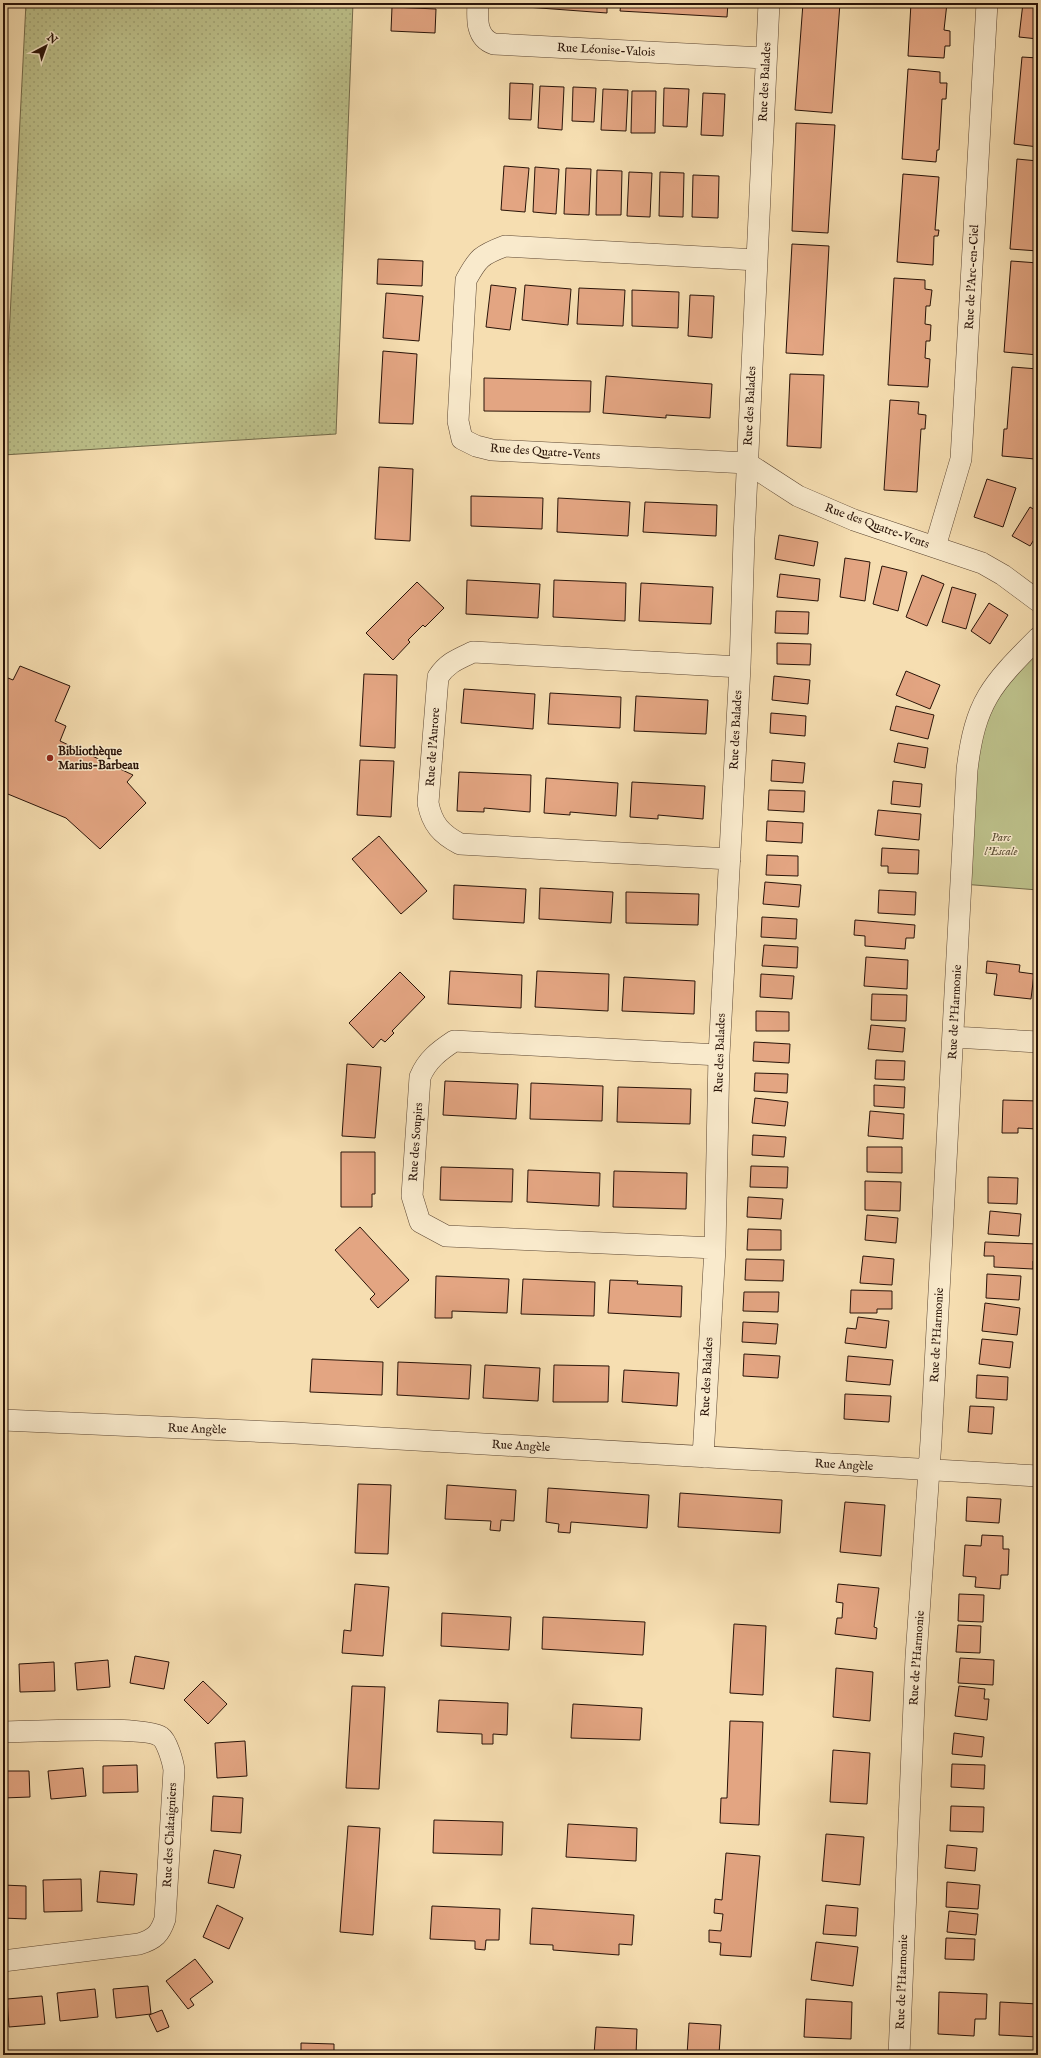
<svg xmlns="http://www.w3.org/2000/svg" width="1041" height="2058" viewBox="0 0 1041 2058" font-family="'IM FELL English',serif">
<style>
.grass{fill:url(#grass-dots);stroke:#736a4a}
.green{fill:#bdc18b;stroke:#736a4a}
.building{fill:#e3a582;stroke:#291308}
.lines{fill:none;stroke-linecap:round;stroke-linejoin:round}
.street-casing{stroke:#5c4632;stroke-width:22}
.street{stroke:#f9eacc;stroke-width:21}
.poi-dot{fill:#8f2418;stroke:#f9eacc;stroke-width:1.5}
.labels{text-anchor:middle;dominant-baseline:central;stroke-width:3;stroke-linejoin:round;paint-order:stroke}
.street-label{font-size:12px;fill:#291308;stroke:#f9eacc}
.poi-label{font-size:12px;font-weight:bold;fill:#291308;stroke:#f9eacc;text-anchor:start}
.park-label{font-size:12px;font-style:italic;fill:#5d5036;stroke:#f9eacc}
</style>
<defs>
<pattern id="grass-dots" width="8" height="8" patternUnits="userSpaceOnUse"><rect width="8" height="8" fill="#bdc18b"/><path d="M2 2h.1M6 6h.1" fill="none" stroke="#a2a576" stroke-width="1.8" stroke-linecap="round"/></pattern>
</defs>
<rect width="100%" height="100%" fill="#f6deb1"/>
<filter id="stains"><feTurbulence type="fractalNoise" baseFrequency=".005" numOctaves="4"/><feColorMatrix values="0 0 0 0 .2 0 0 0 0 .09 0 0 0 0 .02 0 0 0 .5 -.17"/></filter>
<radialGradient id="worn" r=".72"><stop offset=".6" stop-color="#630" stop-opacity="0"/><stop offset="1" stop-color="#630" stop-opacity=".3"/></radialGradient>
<path class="grass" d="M 26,3 L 353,3 L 336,434 L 3,455 Z"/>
<path class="green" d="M 1038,638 L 1038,890 L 962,884 L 971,739 Z"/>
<path class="building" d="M 499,3 L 607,3 L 607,13 L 499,5 Z
M 621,3 L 728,3 L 727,17 L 620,11 Z
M 803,3 L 840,3 L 832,113 L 795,110 Z
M 911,3 L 947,3 L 944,30 L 950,31 L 950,46 L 945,46 L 944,58 L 908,56 Z
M 1023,3 L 1038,3 L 1038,39 L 1019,37 Z
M 392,7 L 436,9 L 435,33 L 391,31 Z
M 1022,57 L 1038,58 L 1038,147 L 1014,144 Z
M 908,69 L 940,72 L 940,83 L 947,83 L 946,99 L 942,99 L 939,150 L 937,150 L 936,162 L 902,159 Z
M 510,83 L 533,84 L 531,120 L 509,119 Z
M 540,86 L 564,87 L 562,130 L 538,128 Z
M 573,87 L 596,88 L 594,122 L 572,121 Z
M 664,88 L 689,89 L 687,127 L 663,126 Z
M 603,89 L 628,90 L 626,131 L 601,130 Z
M 632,91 L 656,91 L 655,133 L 631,133 Z
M 703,93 L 725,94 L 723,136 L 701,135 Z
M 796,123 L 835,125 L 828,233 L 792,231 Z
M 1017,159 L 1038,161 L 1038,251 L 1010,249 Z
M 504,166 L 529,168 L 525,212 L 501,210 Z
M 535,167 L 559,169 L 556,214 L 533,212 Z
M 566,168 L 591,169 L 589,215 L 564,214 Z
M 597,170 L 622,171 L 621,215 L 596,215 Z
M 629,172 L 652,173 L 650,217 L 627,216 Z
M 660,172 L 684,173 L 683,217 L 659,216 Z
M 903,174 L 939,177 L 935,230 L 939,230 L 938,236 L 934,236 L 933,265 L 897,262 Z
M 693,175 L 719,176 L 718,218 L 692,217 Z
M 792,244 L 829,246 L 823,355 L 786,353 Z
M 378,259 L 423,261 L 422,286 L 377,284 Z
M 1011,261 L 1038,263 L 1038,355 L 1004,352 Z
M 894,278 L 925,280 L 925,289 L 932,290 L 930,306 L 926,306 L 925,324 L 931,325 L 930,341 L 926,341 L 925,358 L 930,359 L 928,387 L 888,385 Z
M 491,285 L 516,288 L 510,330 L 486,327 Z
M 525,285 L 571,289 L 568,325 L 522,320 Z
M 579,288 L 625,290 L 623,326 L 577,324 Z
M 632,290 L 679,292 L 678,328 L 632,326 Z
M 386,293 L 423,296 L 419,341 L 383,338 Z
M 690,295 L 714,296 L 712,338 L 688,336 Z
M 383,351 L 417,354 L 413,424 L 379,423 Z
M 1012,367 L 1038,369 L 1038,425 L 1035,459 L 1002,456 L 1004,429 L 1007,429 Z
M 790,374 L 824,375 L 821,448 L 787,446 Z
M 606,376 L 712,384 L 710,418 L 666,415 L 666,418 L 603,413 Z
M 484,378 L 591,381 L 590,412 L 484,411 Z
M 890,400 L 919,402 L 918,414 L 926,415 L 925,429 L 921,429 L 917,492 L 884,490 Z
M 379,467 L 413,469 L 410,541 L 375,539 Z
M 987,479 L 1016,488 L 1003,527 L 974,517 Z
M 471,496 L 543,498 L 542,529 L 471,526 Z
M 558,498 L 630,502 L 628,536 L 557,532 Z
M 645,502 L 717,505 L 716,536 L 643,532 Z
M 1030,507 L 1038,512 L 1038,533 L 1030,546 L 1012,536 Z
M 779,535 L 818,542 L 814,566 L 775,559 Z
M 845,558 L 870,562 L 865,601 L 840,597 Z
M 882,566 L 907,572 L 898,611 L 873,604 Z
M 780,574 L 820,579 L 818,601 L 777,597 Z
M 922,575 L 944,584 L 927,626 L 906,617 Z
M 467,580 L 540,584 L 538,618 L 466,614 Z
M 554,580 L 626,583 L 625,621 L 553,617 Z
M 417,582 L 444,608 L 425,627 L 423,625 L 408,640 L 410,642 L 393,660 L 366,633 Z
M 641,583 L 713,587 L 711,624 L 639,621 Z
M 952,587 L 976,594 L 966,629 L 942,622 Z
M 989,603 L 1008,615 L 990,644 L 971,631 Z
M 776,611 L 809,612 L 808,634 L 775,633 Z
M 777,643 L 811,644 L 810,665 L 777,664 Z
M 20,666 L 70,686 L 55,721 L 66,726 L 60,741 L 133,775 L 127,782 L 146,803 L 100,849 L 66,818 L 3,792 L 3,676 L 13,680 Z
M 906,671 L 940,685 L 930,709 L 896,695 Z
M 364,674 L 397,675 L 395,748 L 360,746 Z
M 774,676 L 810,680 L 808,704 L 772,700 Z
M 464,689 L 535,694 L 533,729 L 461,723 Z
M 550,693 L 621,697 L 620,728 L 548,724 Z
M 636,696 L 708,700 L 706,734 L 634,731 Z
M 896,706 L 934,715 L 928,739 L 890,730 Z
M 771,713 L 806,716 L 805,736 L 770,733 Z
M 898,743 L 928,748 L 925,768 L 894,762 Z
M 360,760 L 394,761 L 391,817 L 357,815 Z
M 772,760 L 805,763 L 803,783 L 771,781 Z
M 459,772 L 531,775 L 530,812 L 484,808 L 484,812 L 457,811 Z
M 546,778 L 618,783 L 616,816 L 570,812 L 570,815 L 544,813 Z
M 893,781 L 922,784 L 920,807 L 891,804 Z
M 632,782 L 705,786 L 703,819 L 658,815 L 658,819 L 630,817 Z
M 769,790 L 805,791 L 804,812 L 768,810 Z
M 878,810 L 921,814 L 919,840 L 875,835 Z
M 767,821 L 803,823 L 802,843 L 766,841 Z
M 379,836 L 427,891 L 401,914 L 352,859 Z
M 882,848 L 919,850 L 918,874 L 888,873 L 888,866 L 881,866 Z
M 767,855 L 798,856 L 798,876 L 766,875 Z
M 765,882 L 801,885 L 799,907 L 763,904 Z
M 454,885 L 526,889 L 524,923 L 453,919 Z
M 540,888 L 613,892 L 611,923 L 539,919 Z
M 879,890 L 916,892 L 915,915 L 878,913 Z
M 626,892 L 699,894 L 698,925 L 626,923 Z
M 762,917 L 797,919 L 796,939 L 761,937 Z
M 855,920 L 915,925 L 914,938 L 906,938 L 905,949 L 865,946 L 865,936 L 854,935 Z
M 764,945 L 798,947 L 797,968 L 762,966 Z
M 866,957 L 908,960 L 907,989 L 864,986 Z
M 987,961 L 1020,965 L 1019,972 L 1034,974 L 1031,999 L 994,995 L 997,974 L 986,973 Z
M 450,971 L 522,975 L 521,1008 L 448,1004 Z
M 537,971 L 609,974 L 608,1011 L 535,1007 Z
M 400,972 L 425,997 L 392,1031 L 394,1033 L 385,1042 L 381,1039 L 373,1048 L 349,1023 Z
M 761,974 L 794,976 L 792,999 L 760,997 Z
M 624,977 L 695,981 L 694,1014 L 622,1011 Z
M 872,994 L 907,995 L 906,1021 L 871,1020 Z
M 756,1011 L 789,1012 L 789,1031 L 756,1031 Z
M 871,1025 L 905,1028 L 903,1052 L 868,1049 Z
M 754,1042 L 790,1044 L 789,1063 L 753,1061 Z
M 876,1060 L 905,1061 L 904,1080 L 875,1079 Z
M 347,1064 L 381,1067 L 375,1138 L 342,1136 Z
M 755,1073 L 788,1074 L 787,1093 L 754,1091 Z
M 445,1081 L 518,1084 L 516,1119 L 443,1115 Z
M 531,1083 L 603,1086 L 602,1121 L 530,1119 Z
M 874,1085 L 905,1087 L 904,1108 L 874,1106 Z
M 618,1087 L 691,1089 L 690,1124 L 617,1122 Z
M 755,1098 L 788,1102 L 785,1126 L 752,1123 Z
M 1003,1100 L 1038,1101 L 1038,1129 L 1018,1128 L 1018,1133 L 1002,1133 Z
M 870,1111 L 904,1114 L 903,1139 L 868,1136 Z
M 753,1135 L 786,1137 L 784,1157 L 752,1155 Z
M 867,1147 L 902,1147 L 902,1173 L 867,1172 Z
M 341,1152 L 375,1152 L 375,1194 L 372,1194 L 372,1207 L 341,1207 Z
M 751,1166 L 788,1167 L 787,1188 L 750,1187 Z
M 441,1167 L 513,1169 L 512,1202 L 440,1200 Z
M 528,1170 L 600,1173 L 599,1206 L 527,1202 Z
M 614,1171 L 687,1173 L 686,1209 L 613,1207 Z
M 988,1177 L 1018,1178 L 1017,1204 L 988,1203 Z
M 865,1181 L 901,1182 L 900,1211 L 865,1210 Z
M 748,1197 L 783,1199 L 781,1219 L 747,1217 Z
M 990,1211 L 1021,1214 L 1019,1236 L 988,1234 Z
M 867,1215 L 898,1218 L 896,1243 L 865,1240 Z
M 360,1227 L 409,1280 L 378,1308 L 370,1299 L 375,1294 L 335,1250 Z
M 748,1229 L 781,1230 L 781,1250 L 747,1250 Z
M 985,1242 L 1038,1244 L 1038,1261 L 1033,1261 L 1033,1269 L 994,1267 L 994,1256 L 984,1256 Z
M 863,1256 L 894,1259 L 892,1285 L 860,1283 Z
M 746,1259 L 784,1260 L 783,1281 L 745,1280 Z
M 987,1274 L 1021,1276 L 1019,1300 L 986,1298 Z
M 436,1276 L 509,1279 L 507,1313 L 452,1311 L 452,1318 L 435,1318 Z
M 523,1279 L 595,1282 L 594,1316 L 521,1314 Z
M 610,1280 L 638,1281 L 637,1284 L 682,1286 L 681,1317 L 608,1313 Z
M 851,1290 L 892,1291 L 892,1309 L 877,1309 L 877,1313 L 850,1313 Z
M 744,1292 L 779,1292 L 778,1312 L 743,1311 Z
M 985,1303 L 1020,1308 L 1017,1335 L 982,1331 Z
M 858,1317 L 889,1321 L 886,1348 L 845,1343 L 847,1328 L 856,1329 Z
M 743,1322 L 778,1324 L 776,1344 L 742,1342 Z
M 982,1339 L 1013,1342 L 1010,1368 L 979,1364 Z
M 744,1354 L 780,1356 L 778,1378 L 743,1376 Z
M 848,1356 L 893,1360 L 890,1385 L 846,1381 Z
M 312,1359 L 383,1362 L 382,1395 L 310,1392 Z
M 398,1362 L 471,1365 L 469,1399 L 397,1395 Z
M 485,1365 L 540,1368 L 538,1401 L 483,1398 Z
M 554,1365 L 609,1366 L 608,1402 L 553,1402 Z
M 624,1370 L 679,1373 L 677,1406 L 622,1402 Z
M 977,1375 L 1008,1377 L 1007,1400 L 976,1398 Z
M 845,1394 L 891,1396 L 889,1422 L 844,1419 Z
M 970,1406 L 994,1407 L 992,1434 L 968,1432 Z
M 358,1484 L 391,1485 L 388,1554 L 355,1553 Z
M 447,1485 L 516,1490 L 514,1521 L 501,1520 L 500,1531 L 490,1530 L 491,1521 L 445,1519 Z
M 548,1488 L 649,1495 L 647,1528 L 571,1522 L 570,1533 L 558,1532 L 559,1524 L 546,1522 Z
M 680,1493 L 782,1500 L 780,1533 L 678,1527 Z
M 967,1497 L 1001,1499 L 999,1523 L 966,1521 Z
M 845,1502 L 885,1505 L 881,1556 L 840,1552 Z
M 982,1535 L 1003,1536 L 1003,1549 L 1009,1549 L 1008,1575 L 1001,1575 L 1000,1589 L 975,1587 L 976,1577 L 963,1576 L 965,1545 L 981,1546 Z
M 355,1584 L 389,1587 L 383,1656 L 342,1653 L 344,1630 L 351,1631 Z
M 838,1584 L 879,1588 L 874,1627 L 877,1628 L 876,1639 L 835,1634 L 837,1618 L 842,1618 L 843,1603 L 836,1602 Z
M 959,1594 L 984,1595 L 983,1622 L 958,1621 Z
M 442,1613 L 511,1617 L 509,1650 L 441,1646 Z
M 543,1617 L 645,1622 L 643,1655 L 542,1649 Z
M 734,1624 L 766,1626 L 763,1695 L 730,1693 Z
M 958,1625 L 981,1626 L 980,1653 L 956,1652 Z
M 135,1656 L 169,1662 L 164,1689 L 130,1683 Z
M 960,1658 L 994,1660 L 993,1685 L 958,1683 Z
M 108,1660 L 110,1687 L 77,1690 L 75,1663 Z
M 54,1662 L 55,1691 L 20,1692 L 19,1664 Z
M 836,1668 L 873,1672 L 870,1721 L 833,1717 Z
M 203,1681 L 227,1704 L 208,1724 L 184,1700 Z
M 352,1686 L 385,1687 L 379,1789 L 346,1788 Z
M 959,1686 L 985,1689 L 984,1699 L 989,1699 L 987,1720 L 955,1716 Z
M 439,1700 L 508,1703 L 507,1735 L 493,1734 L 493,1744 L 482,1744 L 482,1734 L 437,1732 Z
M 573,1704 L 642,1708 L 640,1740 L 571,1738 Z
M 730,1721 L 763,1722 L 759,1825 L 720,1823 L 721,1798 L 727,1798 Z
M 954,1733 L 984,1737 L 982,1757 L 952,1754 Z
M 245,1741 L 247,1776 L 217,1778 L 215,1743 Z
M 833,1750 L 870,1753 L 867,1804 L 830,1802 Z
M 952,1764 L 985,1765 L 984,1789 L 951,1787 Z
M 137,1765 L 138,1792 L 103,1793 L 103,1766 Z
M 83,1768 L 86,1796 L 51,1799 L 48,1771 Z
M 3,1771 L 29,1771 L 30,1797 L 3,1798 Z
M 213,1796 L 243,1798 L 241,1833 L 211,1831 Z
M 951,1806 L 984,1807 L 983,1832 L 950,1831 Z
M 434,1820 L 503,1822 L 502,1855 L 433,1853 Z
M 568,1824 L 637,1828 L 636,1861 L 566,1857 Z
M 348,1826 L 380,1828 L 373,1935 L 340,1932 Z
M 826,1834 L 864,1837 L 860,1885 L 822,1881 Z
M 947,1845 L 977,1848 L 975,1871 L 945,1868 Z
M 214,1850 L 241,1855 L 234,1888 L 208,1883 Z
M 726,1853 L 760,1856 L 751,1957 L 720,1955 L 721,1943 L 709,1942 L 709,1930 L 721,1931 L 723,1914 L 714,1913 L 715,1899 L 722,1900 Z
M 100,1871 L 137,1874 L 134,1905 L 97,1902 Z
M 81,1879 L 82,1911 L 44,1912 L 43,1880 Z
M 947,1882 L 980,1885 L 978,1909 L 946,1907 Z
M 3,1885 L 26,1886 L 26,1919 L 3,1918 Z
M 217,1905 L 243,1918 L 229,1949 L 203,1937 Z
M 826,1905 L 858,1908 L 856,1936 L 823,1934 Z
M 432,1906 L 500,1909 L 499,1940 L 486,1940 L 485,1950 L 475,1949 L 475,1941 L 430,1939 Z
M 532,1908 L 634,1915 L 632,1945 L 619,1944 L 619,1955 L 553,1950 L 553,1945 L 530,1944 Z
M 949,1911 L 978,1914 L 976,1935 L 947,1932 Z
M 946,1938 L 975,1939 L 974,1960 L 945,1959 Z
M 816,1942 L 858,1947 L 853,1986 L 811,1980 Z
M 195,1959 L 213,1982 L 190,1999 L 194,2005 L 188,2009 L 166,1981 Z
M 148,1986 L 151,2014 L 116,2018 L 113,1989 Z
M 95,1989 L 98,2017 L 60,2021 L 57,1993 Z
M 939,1992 L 987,1994 L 986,2019 L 975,2019 L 974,2036 L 938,2034 Z
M 42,1996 L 45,2024 L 9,2027 L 7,1999 Z
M 806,1999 L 852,2002 L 851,2039 L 804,2037 Z
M 1000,2002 L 1038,2004 L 1038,2037 L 999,2035 Z
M 162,2010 L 169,2027 L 157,2032 L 149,2015 Z
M 689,2023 L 721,2025 L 719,2054 L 722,2055 L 687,2055 Z
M 596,2027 L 637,2029 L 636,2055 L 594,2055 Z
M 301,2043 L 334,2044 L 334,2055 L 301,2055 Z"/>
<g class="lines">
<g class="street-casing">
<path id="street" d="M 478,3 C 477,19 476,38 494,44 L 766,58
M 757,260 L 505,246 C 481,255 478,258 466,280 L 458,421 L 462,439 L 476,446 L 492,450 L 747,463 L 798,496 L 854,520 L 982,563 L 1003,575 L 1038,601
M 935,547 L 961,459 L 987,3
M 730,859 L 460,844 C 441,834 432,824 428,803 L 438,677 C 447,663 458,659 473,652 L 740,667
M 954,1037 L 1038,1042
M 715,1248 L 446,1236 L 420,1222 L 412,1196 L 420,1077 C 427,1060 439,1051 454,1041 L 719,1055
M 3,1420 L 295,1433 L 1038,1476
M 703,1457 L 715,1248 L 719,1055 L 740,667 L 744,538 L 769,3
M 3,1732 C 28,1732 146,1725 161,1737 C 167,1741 173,1762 174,1770 L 165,1919 C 160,1934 155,1939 139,1944 L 3,1961
M 899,2055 L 916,1657 L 931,1441 L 967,770 C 975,702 991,685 1038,638"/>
</g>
<use href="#street" class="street"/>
</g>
<circle class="poi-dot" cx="50" cy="758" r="4"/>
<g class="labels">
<g class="street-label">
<text transform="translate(606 50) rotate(3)">Rue Léonise-Valois</text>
<text transform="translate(765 82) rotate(-87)">Rue des Balades</text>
<text transform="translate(972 277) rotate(-87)">Rue de l'Arc-en-Ciel</text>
<text transform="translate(750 406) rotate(-87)">Rue des Balades</text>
<text transform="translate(545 452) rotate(4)">Rue des Quatre-Vents</text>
<text transform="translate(877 526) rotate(20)">Rue des Quatre-Vents</text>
<text transform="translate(736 730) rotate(-87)">Rue des Balades</text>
<text transform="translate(433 747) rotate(-86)">Rue de l'Aurore</text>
<text transform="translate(955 1012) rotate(-87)">Rue de l'Harmonie</text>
<text transform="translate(720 1053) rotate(-88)">Rue des Balades</text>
<text transform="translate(416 1142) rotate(-86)">Rue des Soupirs</text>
<text transform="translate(937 1335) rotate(-87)">Rue de l'Harmonie</text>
<text transform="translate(707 1377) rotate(-87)">Rue des Balades</text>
<text transform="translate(197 1429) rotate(2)">Rue Angèle</text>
<text transform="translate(521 1446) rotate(3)">Rue Angèle</text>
<text transform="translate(844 1465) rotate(3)">Rue Angèle</text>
<text transform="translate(917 1658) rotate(-86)">Rue de l'Harmonie</text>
<text transform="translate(170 1835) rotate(-87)">Rue des Châtaigniers</text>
<text transform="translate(902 1982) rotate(-88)">Rue de l'Harmonie</text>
</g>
<g class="poi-label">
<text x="58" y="751">Bibliothèque<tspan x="58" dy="14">Marius-Barbeau</tspan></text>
</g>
<g class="park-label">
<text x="1001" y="837">Parc<tspan x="1001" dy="14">l'Escale</tspan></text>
</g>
</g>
<rect width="1041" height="2058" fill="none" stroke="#f6deb1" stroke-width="16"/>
<rect x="4" y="4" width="1033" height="2050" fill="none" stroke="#291308" stroke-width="2"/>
<rect x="8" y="8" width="1025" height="2042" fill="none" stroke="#291308"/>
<g transform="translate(46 46) rotate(41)" stroke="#f9eacc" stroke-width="3" paint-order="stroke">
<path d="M0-3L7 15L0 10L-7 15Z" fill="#291308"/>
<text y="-6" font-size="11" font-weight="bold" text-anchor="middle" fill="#291308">N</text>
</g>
<rect width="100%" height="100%" filter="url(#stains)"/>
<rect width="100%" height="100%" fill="url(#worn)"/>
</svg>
